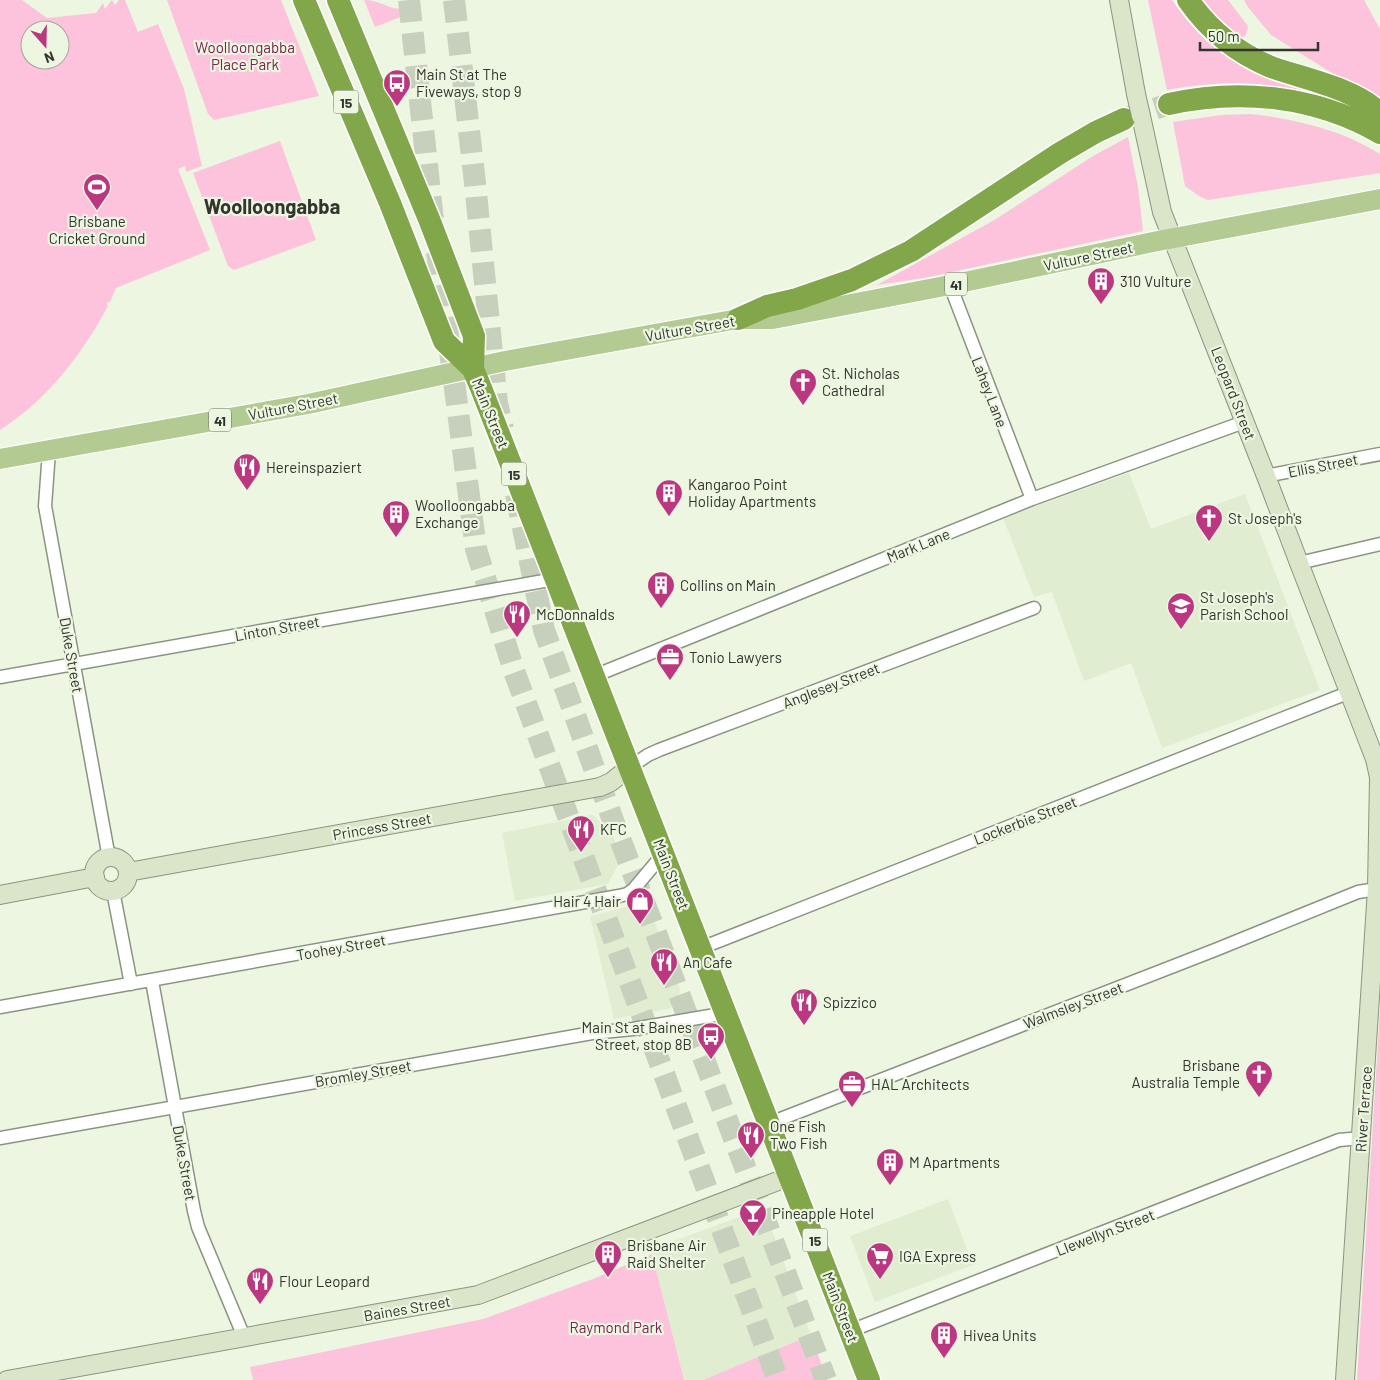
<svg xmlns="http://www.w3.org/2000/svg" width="1380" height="1380" viewBox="0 0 1380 1380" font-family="Barlow,sans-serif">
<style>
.built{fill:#e0edd1}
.green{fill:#fdc3dc;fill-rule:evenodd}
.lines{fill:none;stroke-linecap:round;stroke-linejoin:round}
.highway-tunnel{stroke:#c7cfbd;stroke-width:22;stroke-dasharray:22 11;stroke-linecap:butt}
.street-casing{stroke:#8b9481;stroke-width:15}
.secondary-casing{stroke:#8b9481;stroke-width:20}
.primary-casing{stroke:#fff;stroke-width:22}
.highway-casing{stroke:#fff;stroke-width:25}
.street{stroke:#fff;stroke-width:12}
.secondary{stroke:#dae5c9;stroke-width:18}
.primary{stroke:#b4ca93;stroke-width:20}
.highway{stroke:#82a74b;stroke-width:22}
.secondary-bridge-casing{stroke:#8b9481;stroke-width:20;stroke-linecap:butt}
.secondary-bridge{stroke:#dae5c9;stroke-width:18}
.labels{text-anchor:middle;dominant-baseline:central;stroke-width:4.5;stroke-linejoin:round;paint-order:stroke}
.shield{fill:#ecf6e1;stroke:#696f63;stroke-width:1}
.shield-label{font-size:14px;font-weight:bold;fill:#31352d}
.park-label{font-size:15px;fill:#7b2253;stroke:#ecf6e1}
.poi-label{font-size:15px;fill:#31352d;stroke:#ecf6e1;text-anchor:start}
.street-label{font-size:15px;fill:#31352d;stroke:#ecf6e1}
.district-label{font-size:20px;font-weight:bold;fill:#31352d;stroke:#ecf6e1}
</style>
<rect width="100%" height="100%" fill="#ecf6e1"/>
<path class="built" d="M 1129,473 L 1151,529 L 1245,494 L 1320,690 L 1162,748 L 1131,663 L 1084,681 L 1052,592 L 1034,597 L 1003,518 Z
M 592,815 L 612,832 L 621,859 L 608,884 L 515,901 L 502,833 Z
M 641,903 L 649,907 L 680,989 L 678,1003 L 668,1009 L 614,1019 L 590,916 Z
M 948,1199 L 973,1265 L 875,1302 L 850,1236 Z
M 761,1209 L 765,1212 L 811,1335 L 703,1380 L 684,1380 L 652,1255 L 652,1249 Z"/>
<path class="green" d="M 0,0 L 22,0 L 47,18 L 96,13 L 103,3 L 105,9 L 112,0 L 115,5 L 119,0 L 125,0 L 138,32 L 158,24 L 184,89 L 202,166 L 186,172 L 185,166 L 178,169 L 210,250 L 116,288 L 110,302 L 106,303 L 108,306 C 81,356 47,400 0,430 ZM 30,30 L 60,30 L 60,60 L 30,60 Z
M 167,0 L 281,0 L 319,96 L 214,120 L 208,114 Z
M 364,0 C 386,0 392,17 418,3 L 421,9 L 375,27 Z
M 1148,0 L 1172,0 C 1215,63 1251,70 1320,88 L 1319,95 C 1263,81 1223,80 1167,90 Z
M 1200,0 L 1228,0 L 1248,26 C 1247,34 1245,38 1237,41 Z
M 1244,0 L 1364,0 L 1380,29 L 1380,103 L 1271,35 L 1248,7 Z
M 1251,114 C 1295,119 1342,130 1380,154 L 1380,173 L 1208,200 L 1199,196 L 1185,186 L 1173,122 L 1221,115 Z
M 1128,137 L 1138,187 L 1143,231 L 924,278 L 877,285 L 996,219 L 1093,156 Z
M 280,141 L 316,240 L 234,270 L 228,266 L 193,173 Z
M 1380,1009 L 1380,1380 L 1357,1380 Z
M 652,1254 L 684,1380 L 253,1380 L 250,1367 L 483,1319 L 593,1279 Z
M 811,1335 L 827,1380 L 703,1380 Z"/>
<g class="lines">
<path class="highway-tunnel" d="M 409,0 L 433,220
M 454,0 L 475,183 L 497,403 L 503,429
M 1124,119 L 1169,104
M 437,252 L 476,549 L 514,671 L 778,1380
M 516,494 L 544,630 L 614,823 L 826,1380"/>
<g class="street-casing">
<path id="street" d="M 950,285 L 1032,499
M 49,451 L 45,506 L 109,858
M 1266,476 L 1380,454
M 1299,563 L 1380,544
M 594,676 L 1032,499 L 1244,422
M 0,677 L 555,579
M 630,767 L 648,755 L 659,750 L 1034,608
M 113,891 L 131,984
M 701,948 L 1350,692
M 152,981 L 194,1211 L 198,1227 L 244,1337
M 0,1007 L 619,896 L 627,894 L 633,890 L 664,853
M 770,1123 L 1215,950 L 1358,892 L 1377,889
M 0,1138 L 592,1033 L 633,1029 L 727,1013
M 850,1331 L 1339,1140 L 1361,1138"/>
</g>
<g class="secondary-casing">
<path id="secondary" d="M 1119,0 L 1136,94
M 1141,116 L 1162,212 L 1266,476 L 1299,563 L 1375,759 L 1379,777 L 1377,889 L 1345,1380
M94 874a17 17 0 1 1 34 0a17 17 0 1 1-34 0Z
M 128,872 L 600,787 L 611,782 L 630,767
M 0,895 L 95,877
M 7,1380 L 478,1295 L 791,1176"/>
</g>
<g class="primary-casing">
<path id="primary" d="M 0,459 L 308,404 L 505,361 L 738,319 L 773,319 L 950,285 L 1153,242 L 1380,199"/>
</g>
<g class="highway-casing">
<path id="highway" d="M 304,0 L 390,203 L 444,341 L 473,369 L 481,388 L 869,1380
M 338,0 L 429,219 L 474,336 L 473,369
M 1188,0 C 1209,30 1237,53 1271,67 C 1301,78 1358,89 1380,114
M 1169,104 C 1240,88 1316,96 1380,133
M 738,319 L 767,306 L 797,299 L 852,280 L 911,251 L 1060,153 L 1096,132 L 1124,119"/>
</g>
<use href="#street" class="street"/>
<use href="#secondary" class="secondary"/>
<use href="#primary" class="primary"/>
<use href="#highway" class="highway"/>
<g class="secondary-bridge-casing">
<path id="secondary-bridge" d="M 1136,94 L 1141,116"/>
</g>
<use href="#secondary-bridge" class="secondary-bridge"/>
</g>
<defs>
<g id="bus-pin" transform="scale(1.4375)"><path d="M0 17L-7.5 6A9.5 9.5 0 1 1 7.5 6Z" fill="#bb3880" stroke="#ecf6e1"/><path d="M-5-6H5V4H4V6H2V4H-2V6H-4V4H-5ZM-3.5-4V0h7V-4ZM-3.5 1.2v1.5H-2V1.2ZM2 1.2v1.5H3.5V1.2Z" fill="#fff"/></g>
<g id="stadium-pin" transform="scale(1.4375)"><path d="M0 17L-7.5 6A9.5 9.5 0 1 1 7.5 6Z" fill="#bb3880" stroke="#ecf6e1"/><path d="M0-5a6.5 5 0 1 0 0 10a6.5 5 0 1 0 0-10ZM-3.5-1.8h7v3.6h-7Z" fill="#fff"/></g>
<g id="building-pin" transform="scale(1.4375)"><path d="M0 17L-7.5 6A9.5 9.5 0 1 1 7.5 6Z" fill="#bb3880" stroke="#ecf6e1"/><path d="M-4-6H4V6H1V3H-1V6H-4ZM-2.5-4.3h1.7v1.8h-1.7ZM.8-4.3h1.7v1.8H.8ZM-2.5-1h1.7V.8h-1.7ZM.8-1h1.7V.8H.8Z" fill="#fff"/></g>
<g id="church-pin" transform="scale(1.4375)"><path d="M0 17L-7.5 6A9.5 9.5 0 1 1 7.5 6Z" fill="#bb3880" stroke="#ecf6e1"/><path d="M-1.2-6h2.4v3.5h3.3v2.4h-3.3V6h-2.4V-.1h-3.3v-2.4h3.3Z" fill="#fff"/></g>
<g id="restaurant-pin" transform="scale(1.4375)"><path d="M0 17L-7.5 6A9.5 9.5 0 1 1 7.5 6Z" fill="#bb3880" stroke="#ecf6e1"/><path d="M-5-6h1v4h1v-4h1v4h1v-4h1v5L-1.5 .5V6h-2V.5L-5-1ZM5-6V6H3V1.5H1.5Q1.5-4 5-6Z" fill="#fff"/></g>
<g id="school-pin" transform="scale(1.4375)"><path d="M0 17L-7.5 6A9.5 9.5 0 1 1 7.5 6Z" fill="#bb3880" stroke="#ecf6e1"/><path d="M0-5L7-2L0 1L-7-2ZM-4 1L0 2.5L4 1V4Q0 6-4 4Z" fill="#fff"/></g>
<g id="office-pin" transform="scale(1.4375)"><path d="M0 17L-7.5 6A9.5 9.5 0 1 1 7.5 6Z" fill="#bb3880" stroke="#ecf6e1"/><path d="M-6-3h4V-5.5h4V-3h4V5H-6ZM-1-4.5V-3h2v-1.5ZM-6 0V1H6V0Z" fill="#fff"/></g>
<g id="shop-pin" transform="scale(1.4375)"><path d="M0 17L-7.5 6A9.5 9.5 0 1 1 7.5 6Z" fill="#bb3880" stroke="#ecf6e1"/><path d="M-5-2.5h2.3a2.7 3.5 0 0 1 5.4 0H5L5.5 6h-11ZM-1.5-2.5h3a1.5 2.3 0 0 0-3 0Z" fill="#fff"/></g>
<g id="bar-pin" transform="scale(1.4375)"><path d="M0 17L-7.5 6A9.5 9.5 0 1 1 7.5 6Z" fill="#bb3880" stroke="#ecf6e1"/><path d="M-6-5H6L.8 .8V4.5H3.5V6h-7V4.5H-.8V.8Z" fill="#fff"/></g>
<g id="supermarket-pin" transform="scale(1.4375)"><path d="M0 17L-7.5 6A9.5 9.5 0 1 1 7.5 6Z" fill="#bb3880" stroke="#ecf6e1"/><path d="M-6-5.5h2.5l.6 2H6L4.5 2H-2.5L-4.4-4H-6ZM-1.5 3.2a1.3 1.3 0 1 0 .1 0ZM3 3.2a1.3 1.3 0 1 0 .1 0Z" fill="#fff"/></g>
</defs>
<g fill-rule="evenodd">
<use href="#bus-pin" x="397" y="83"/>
<use href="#stadium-pin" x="97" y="187"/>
<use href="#building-pin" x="1101" y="281"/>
<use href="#church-pin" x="803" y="382"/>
<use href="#restaurant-pin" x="247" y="467"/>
<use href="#building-pin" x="669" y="493"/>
<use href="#building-pin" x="396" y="514"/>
<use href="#church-pin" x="1209" y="518"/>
<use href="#building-pin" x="661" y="585"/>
<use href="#school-pin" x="1181" y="606"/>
<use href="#restaurant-pin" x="517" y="614"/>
<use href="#office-pin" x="670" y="657"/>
<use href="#restaurant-pin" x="581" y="829"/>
<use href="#shop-pin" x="640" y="901"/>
<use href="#restaurant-pin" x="664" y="962"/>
<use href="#restaurant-pin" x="804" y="1002"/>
<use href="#bus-pin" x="711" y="1036"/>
<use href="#church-pin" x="1259" y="1074"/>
<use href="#office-pin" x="852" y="1084"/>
<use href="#restaurant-pin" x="751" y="1135"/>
<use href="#building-pin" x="890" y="1162"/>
<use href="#bar-pin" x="753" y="1213"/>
<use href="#building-pin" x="608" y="1254"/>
<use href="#supermarket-pin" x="880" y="1256"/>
<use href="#restaurant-pin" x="260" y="1281"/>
<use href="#building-pin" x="944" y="1335"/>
</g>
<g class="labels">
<g class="shield">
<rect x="333.5" y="90.5" width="25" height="23" rx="4"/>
<rect x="945" y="272.5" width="22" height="23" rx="4"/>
<rect x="209" y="408.5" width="22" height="23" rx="4"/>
<rect x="501.5" y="462.5" width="25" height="23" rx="4"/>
<rect x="802.5" y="1228.5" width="25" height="23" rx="4"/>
</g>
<g class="shield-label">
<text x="346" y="102">15</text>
<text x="956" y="284">41</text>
<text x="220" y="420">41</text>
<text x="514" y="474">15</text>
<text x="815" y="1240">15</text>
</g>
<g class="park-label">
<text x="245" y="47">Woolloongabba<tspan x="245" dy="17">Place Park</tspan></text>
<text x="616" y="1327">Raymond Park</text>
</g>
<g class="poi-label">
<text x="416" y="74">Main St at The<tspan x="416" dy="17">Fiveways, stop 9</tspan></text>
<text x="97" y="221" text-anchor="middle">Brisbane<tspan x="97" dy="17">Cricket Ground</tspan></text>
<text x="1120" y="281">310 Vulture</text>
<text x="822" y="373">St. Nicholas<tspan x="822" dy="17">Cathedral</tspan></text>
<text x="266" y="467">Hereinspaziert</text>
<text x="688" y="484">Kangaroo Point<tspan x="688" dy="17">Holiday Apartments</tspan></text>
<text x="415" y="505">Woolloongabba<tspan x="415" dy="17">Exchange</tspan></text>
<text x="1228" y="518">St Joseph's</text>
<text x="680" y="585">Collins on Main</text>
<text x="1200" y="597">St Joseph's<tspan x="1200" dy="17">Parish School</tspan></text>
<text x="536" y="614">McDonnalds</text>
<text x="689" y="657">Tonio Lawyers</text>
<text x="600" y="829">KFC</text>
<text x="621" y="901" text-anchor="end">Hair 4 Hair</text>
<text x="683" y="962">An Cafe</text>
<text x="823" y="1002">Spizzico</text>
<text x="692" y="1027" text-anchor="end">Main St at Baines<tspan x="692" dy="17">Street, stop 8B</tspan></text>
<text x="1240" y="1065" text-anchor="end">Brisbane<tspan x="1240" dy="17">Australia Temple</tspan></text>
<text x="871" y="1084">HAL Architects</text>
<text x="770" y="1126">One Fish<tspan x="770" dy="17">Two Fish</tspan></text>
<text x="909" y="1162">M Apartments</text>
<text x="772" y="1213">Pineapple Hotel</text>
<text x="627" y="1245">Brisbane Air<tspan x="627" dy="17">Raid Shelter</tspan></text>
<text x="899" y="1256">IGA Express</text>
<text x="279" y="1281">Flour Leopard</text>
<text x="963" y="1335">Hivea Units</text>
</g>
<g class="street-label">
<text transform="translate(1088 256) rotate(-12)">Vulture Street</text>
<text transform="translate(690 328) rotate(-10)">Vulture Street</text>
<text transform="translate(990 392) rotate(69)">Lahey Lane</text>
<text transform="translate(1234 393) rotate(69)">Leopard Street</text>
<text transform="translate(293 406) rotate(-11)">Vulture Street</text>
<text transform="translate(491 413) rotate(68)">Main Street</text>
<text transform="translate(1323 465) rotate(-11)">Ellis Street</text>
<text transform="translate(918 545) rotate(-22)">Mark Lane</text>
<text transform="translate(277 628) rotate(-10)">Linton Street</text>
<text transform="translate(72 655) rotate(80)">Duke Street</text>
<text transform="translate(831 685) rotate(-21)">Anglesey Street</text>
<text transform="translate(1025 820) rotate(-21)">Lockerbie Street</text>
<text transform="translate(382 826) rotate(-10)">Princess Street</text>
<text transform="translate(672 874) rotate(69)">Main Street</text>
<text transform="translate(341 947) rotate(-10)">Toohey Street</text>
<text transform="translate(1073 1005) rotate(-21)">Walmsley Street</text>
<text transform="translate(363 1073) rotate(-10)">Bromley Street</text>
<text transform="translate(1363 1109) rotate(-86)">River Terrace</text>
<text transform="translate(185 1163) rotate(80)">Duke Street</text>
<text transform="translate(1105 1232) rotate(-21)">Llewellyn Street</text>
<text transform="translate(841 1307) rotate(69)">Main Street</text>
<text transform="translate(407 1308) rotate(-10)">Baines Street</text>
</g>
<g class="district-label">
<text x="272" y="206">Woolloongabba</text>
</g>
</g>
<g transform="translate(45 45) rotate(160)"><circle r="24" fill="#ecf6e1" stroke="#a1a999"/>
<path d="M0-4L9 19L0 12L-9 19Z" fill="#bb3880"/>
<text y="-8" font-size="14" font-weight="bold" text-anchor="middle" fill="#31352d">N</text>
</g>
<path d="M1200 42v8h118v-8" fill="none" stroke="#31352d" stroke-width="2.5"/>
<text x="1208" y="42" font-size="15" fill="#31352d" stroke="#ecf6e1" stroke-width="4" paint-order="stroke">50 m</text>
</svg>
